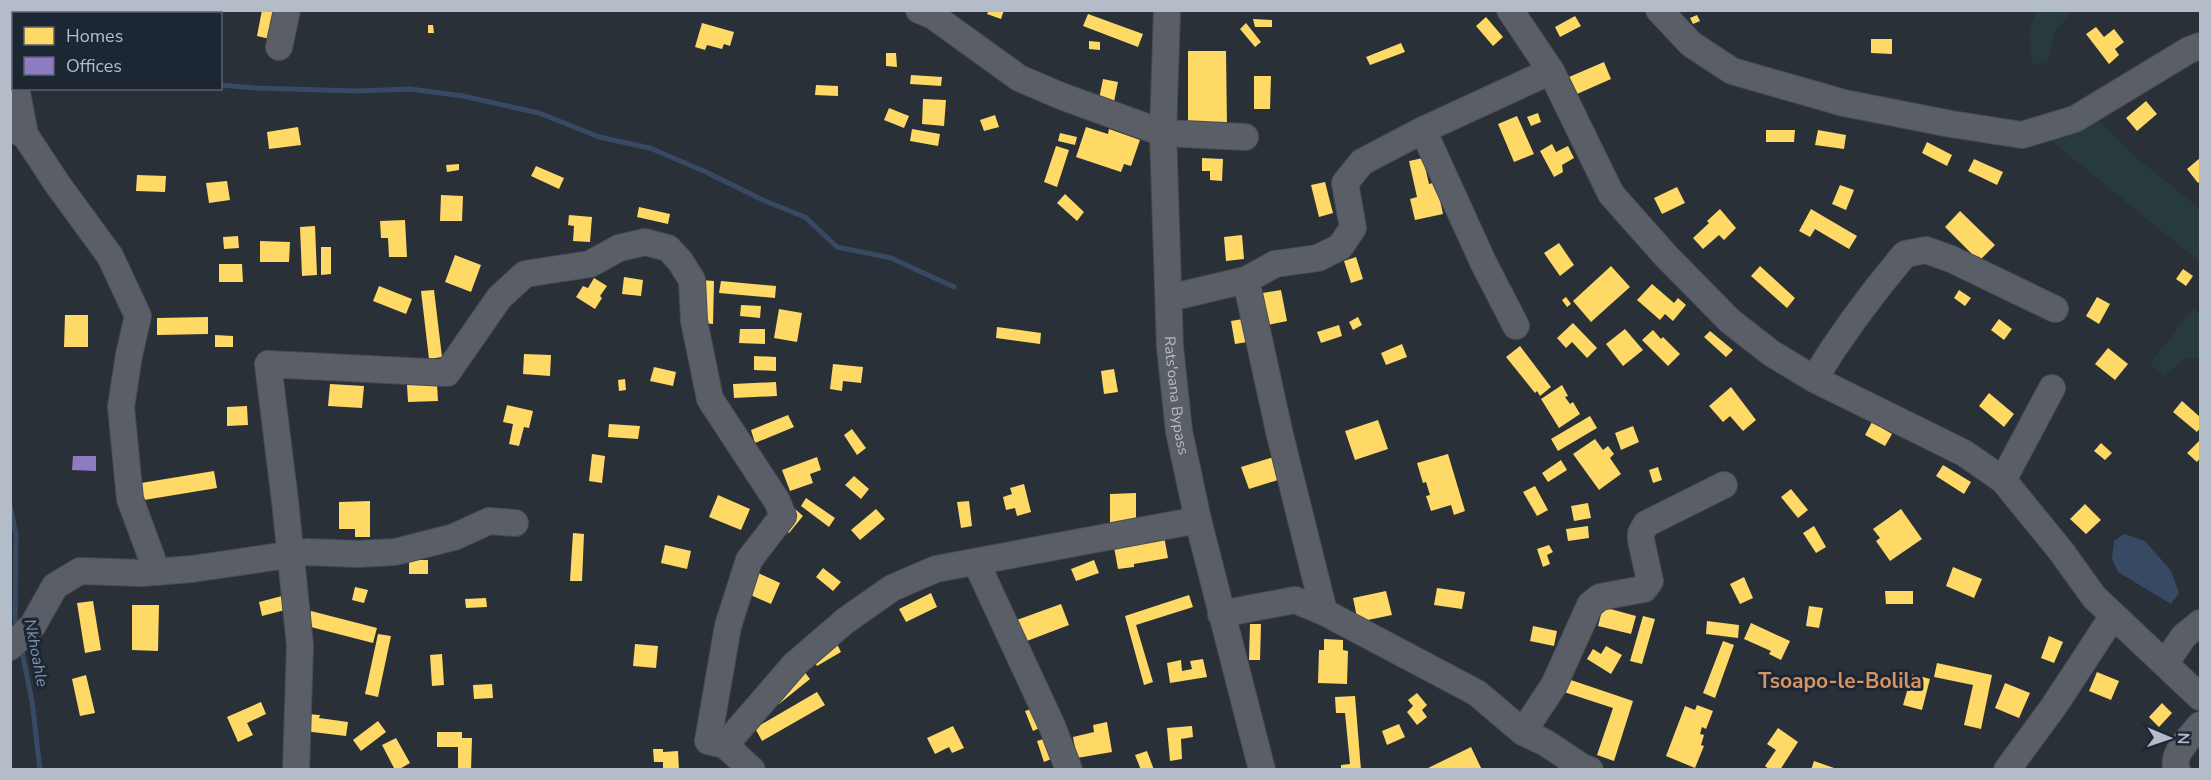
<svg xmlns="http://www.w3.org/2000/svg" width="2211" height="780" viewBox="0 0 2211 780" font-family="'Nunito Sans',sans-serif">
<style>
.green{fill:#273a3e}
.water{fill:#384963}
.homes{fill:#ffd966}
.offices{fill:#8e7cc3}
.lines{fill:none;stroke-linecap:round;stroke-linejoin:round}
.stream{stroke:#384963;stroke-width:5}
.minor-casing{stroke:#484c53;stroke-width:28}
.minor{stroke:#5a5e66;stroke-width:26}
.labels{text-anchor:middle;dominant-baseline:central;stroke-width:6;stroke-linejoin:round;paint-order:stroke}
.street-label{font-size:15px;fill:#b4bcc9;stroke:#1d2633}
.water-label{font-size:16px;font-style:italic;fill:#7c92b1;stroke:#1d2633}
.district-label{font-size:21px;font-weight:bold;fill:#d59563;stroke:#1d2633}
</style>
<rect width="100%" height="100%" fill="#2a3038"/>
<path class="green" d="M 2037,11 L 2073,11 L 2054,32 L 2048,63 L 2033,64 C 2030,42 2026,31 2037,11 Z
M 2096,116 L 2134,156 L 2200,209 L 2200,262 L 2045,136 Z
M 2192,309 L 2200,313 L 2200,357 L 2183,359 L 2164,377 L 2150,364 Z"/>
<path class="water" d="M 2124,534 L 2145,541 L 2171,571 L 2179,593 L 2171,604 L 2118,572 L 2112,559 L 2114,541 Z"/>
<path class="homes" d="M 105,10 L 135,10 L 135,14 L 104,14 Z
M 262,10 L 275,10 L 270,39 L 257,36 Z
M 989,10 L 1004,10 L 1001,19 L 987,14 Z
M 1088,14 L 1143,34 L 1138,47 L 1083,26 Z
M 1697,15 L 1700,21 L 1693,24 L 1690,18 Z
M 1575,16 L 1581,26 L 1560,37 L 1555,27 Z
M 1486,17 L 1503,37 L 1493,46 L 1476,26 Z
M 1253,19 L 1272,20 L 1272,27 L 1255,27 Z
M 702,23 L 734,32 L 730,46 L 724,44 L 722,49 L 707,45 L 705,50 L 695,47 Z
M 1246,23 L 1261,42 L 1255,47 L 1240,29 Z
M 428,25 L 433,25 L 434,33 L 428,33 Z
M 2096,27 L 2104,37 L 2114,29 L 2124,42 L 2115,49 L 2119,55 L 2109,64 L 2086,34 Z
M 1871,39 L 1892,39 L 1892,54 L 1871,53 Z
M 1089,41 L 1100,42 L 1100,50 L 1089,49 Z
M 1401,43 L 1405,52 L 1370,65 L 1366,57 Z
M 1188,51 L 1226,51 L 1227,128 L 1188,128 Z
M 886,53 L 896,53 L 897,67 L 886,66 Z
M 1604,62 L 1611,79 L 1577,94 L 1569,77 Z
M 911,75 L 942,77 L 941,86 L 910,84 Z
M 1254,76 L 1271,76 L 1270,109 L 1254,109 Z
M 1103,79 L 1118,82 L 1114,102 L 1099,99 Z
M 816,85 L 838,86 L 838,96 L 815,95 Z
M 923,99 L 946,100 L 944,126 L 922,124 Z
M 2146,101 L 2157,114 L 2137,131 L 2126,118 Z
M 889,108 L 909,116 L 904,128 L 884,120 Z
M 1538,113 L 1541,122 L 1531,126 L 1527,117 Z
M 995,115 L 999,127 L 984,131 L 980,120 Z
M 1517,116 L 1534,154 L 1514,162 L 1498,124 Z
M 298,127 L 301,145 L 269,149 L 267,132 Z
M 1086,127 L 1108,134 L 1109,129 L 1140,140 L 1131,166 L 1124,164 L 1121,172 L 1076,157 Z
M 912,129 L 940,134 L 938,146 L 910,141 Z
M 1766,130 L 1795,130 L 1794,142 L 1766,142 Z
M 1818,130 L 1846,135 L 1844,149 L 1815,145 Z
M 1060,133 L 1077,137 L 1075,145 L 1058,141 Z
M 1927,142 L 1952,155 L 1947,166 L 1922,153 Z
M 1552,144 L 1556,152 L 1568,146 L 1574,158 L 1562,165 L 1563,172 L 1554,177 L 1540,151 Z
M 1056,146 L 1069,150 L 1057,187 L 1044,182 Z
M 1202,158 L 1223,159 L 1222,181 L 1210,180 L 1210,171 L 1202,171 Z
M 1423,158 L 1429,184 L 1436,182 L 1443,214 L 1415,220 L 1410,199 L 1417,197 L 1409,161 Z
M 2200,158 L 2200,181 L 2198,183 L 2187,169 Z
M 1974,159 L 2003,172 L 1997,185 L 1968,171 Z
M 459,164 L 459,170 L 447,172 L 446,165 Z
M 536,166 L 564,178 L 559,189 L 531,176 Z
M 137,175 L 166,176 L 165,192 L 136,191 Z
M 227,181 L 230,200 L 209,203 L 206,183 Z
M 1325,182 L 1333,213 L 1319,217 L 1311,185 Z
M 1840,185 L 1854,190 L 1846,210 L 1832,204 Z
M 1677,187 L 1685,203 L 1662,214 L 1654,198 Z
M 1065,194 L 1084,212 L 1077,221 L 1057,203 Z
M 441,195 L 463,196 L 462,221 L 440,221 Z
M 639,207 L 670,214 L 668,224 L 637,217 Z
M 1720,209 L 1736,228 L 1724,240 L 1719,235 L 1703,249 L 1693,238 L 1709,223 L 1707,221 Z
M 1811,209 L 1857,236 L 1849,249 L 1815,229 L 1810,237 L 1799,231 Z
M 1960,211 L 1995,245 L 1979,261 L 1945,227 Z
M 569,215 L 592,217 L 590,242 L 573,241 L 574,226 L 568,225 Z
M 405,220 L 407,257 L 389,257 L 388,238 L 381,238 L 380,221 Z
M 315,226 L 317,275 L 302,276 L 300,227 Z
M 1242,235 L 1244,259 L 1226,261 L 1224,237 Z
M 238,236 L 239,248 L 224,249 L 223,237 Z
M 260,241 L 290,242 L 289,262 L 260,262 Z
M 1559,243 L 1574,265 L 1560,276 L 1544,253 Z
M 321,247 L 331,247 L 331,274 L 321,275 Z
M 455,255 L 481,265 L 471,292 L 445,282 Z
M 1356,257 L 1363,279 L 1351,283 L 1344,261 Z
M 219,264 L 242,264 L 243,282 L 219,282 Z
M 1611,266 L 1630,287 L 1591,322 L 1573,301 Z
M 1760,266 L 1795,298 L 1787,308 L 1751,276 Z
M 2183,269 L 2193,276 L 2186,286 L 2176,279 Z
M 624,277 L 643,280 L 641,296 L 622,294 Z
M 594,278 L 607,286 L 600,296 L 602,298 L 595,309 L 576,297 L 583,286 L 588,288 Z
M 701,280 L 714,281 L 713,324 L 700,323 Z
M 721,281 L 776,286 L 775,298 L 719,293 Z
M 1652,284 L 1674,303 L 1678,298 L 1686,305 L 1673,321 L 1665,314 L 1660,320 L 1637,300 Z
M 379,286 L 412,299 L 406,314 L 373,301 Z
M 434,290 L 442,357 L 429,359 L 421,291 Z
M 1281,290 L 1287,321 L 1268,325 L 1262,293 Z
M 1959,290 L 1971,298 L 1965,306 L 1954,298 Z
M 1566,297 L 1571,304 L 1567,307 L 1562,300 Z
M 2097,297 L 2110,304 L 2099,324 L 2086,316 Z
M 741,305 L 761,306 L 760,318 L 740,316 Z
M 779,309 L 802,313 L 797,342 L 774,338 Z
M 65,315 L 88,315 L 88,347 L 64,347 Z
M 208,317 L 208,334 L 157,335 L 157,318 Z
M 1358,317 L 1362,325 L 1353,330 L 1349,322 Z
M 1243,319 L 1247,342 L 1235,344 L 1231,321 Z
M 1999,319 L 2012,329 L 2004,340 L 1991,330 Z
M 1573,323 L 1597,348 L 1587,358 L 1572,342 L 1566,348 L 1557,338 Z
M 1339,325 L 1342,336 L 1321,343 L 1317,332 Z
M 997,327 L 1041,333 L 1040,344 L 996,338 Z
M 740,329 L 765,329 L 765,344 L 739,343 Z
M 1625,329 L 1643,350 L 1623,366 L 1606,344 Z
M 1653,330 L 1661,339 L 1663,337 L 1680,354 L 1668,366 L 1642,340 Z
M 1710,331 L 1733,350 L 1726,357 L 1704,337 Z
M 215,335 L 233,336 L 233,347 L 215,347 Z
M 1402,344 L 1407,357 L 1386,365 L 1381,353 Z
M 1520,346 L 1551,387 L 1540,396 L 1537,391 L 1535,393 L 1506,357 Z
M 2108,348 L 2128,364 L 2115,380 L 2095,364 Z
M 524,354 L 551,355 L 550,376 L 523,374 Z
M 754,356 L 776,357 L 776,371 L 754,370 Z
M 833,364 L 863,367 L 861,383 L 843,381 L 842,391 L 830,389 Z
M 654,367 L 676,372 L 673,386 L 650,381 Z
M 1114,369 L 1118,392 L 1104,394 L 1101,371 Z
M 625,379 L 626,390 L 619,391 L 618,380 Z
M 776,382 L 777,396 L 734,398 L 733,384 Z
M 330,384 L 364,386 L 362,408 L 328,406 Z
M 437,384 L 438,401 L 408,402 L 407,385 Z
M 1562,385 L 1568,396 L 1565,397 L 1570,404 L 1573,402 L 1580,414 L 1559,428 L 1541,399 Z
M 1731,387 L 1756,420 L 1743,431 L 1730,416 L 1723,422 L 1709,406 Z
M 1989,393 L 2014,414 L 2004,427 L 1979,406 Z
M 2182,401 L 2200,417 L 2200,428 L 2197,432 L 2173,412 Z
M 507,405 L 533,411 L 529,428 L 524,427 L 519,446 L 509,444 L 513,424 L 503,422 Z
M 247,406 L 248,425 L 227,426 L 227,407 Z
M 788,415 L 794,427 L 755,443 L 751,430 Z
M 1590,416 L 1597,428 L 1558,451 L 1551,439 Z
M 1378,420 L 1388,449 L 1355,460 L 1345,431 Z
M 1872,422 L 1892,434 L 1885,446 L 1865,435 Z
M 609,424 L 640,426 L 638,439 L 608,437 Z
M 1633,426 L 1639,442 L 1621,450 L 1615,433 Z
M 852,429 L 866,448 L 857,455 L 844,435 Z
M 1595,439 L 1603,450 L 1608,446 L 1614,454 L 1610,458 L 1621,474 L 1599,490 L 1573,454 Z
M 2199,441 L 2200,443 L 2200,458 L 2197,462 L 2187,453 Z
M 2101,443 L 2112,453 L 2105,460 L 2094,451 Z
M 592,454 L 605,456 L 602,483 L 589,481 Z
M 1448,454 L 1465,511 L 1454,515 L 1451,505 L 1431,511 L 1426,496 L 1430,495 L 1426,482 L 1423,483 L 1417,463 Z
M 817,457 L 821,470 L 810,474 L 813,483 L 790,491 L 782,470 Z
M 1274,457 L 1281,479 L 1249,489 L 1241,467 Z
M 1561,460 L 1567,470 L 1548,482 L 1542,473 Z
M 1943,465 L 1971,482 L 1964,494 L 1936,476 Z
M 1658,467 L 1662,480 L 1653,483 L 1649,470 Z
M 214,471 L 217,488 L 138,501 L 135,484 Z
M 854,476 L 869,489 L 861,499 L 845,485 Z
M 1024,484 L 1031,512 L 1017,516 L 1015,508 L 1006,510 L 1003,497 L 1012,494 L 1010,488 Z
M 1535,486 L 1548,510 L 1537,516 L 1523,492 Z
M 1791,489 L 1808,510 L 1798,518 L 1781,497 Z
M 1136,493 L 1136,526 L 1110,525 L 1110,494 Z
M 718,495 L 750,509 L 741,530 L 709,517 Z
M 806,498 L 835,518 L 829,527 L 801,506 Z
M 370,501 L 370,537 L 355,537 L 355,529 L 339,529 L 339,502 Z
M 969,501 L 972,526 L 961,528 L 957,502 Z
M 1588,503 L 1591,518 L 1574,521 L 1571,506 Z
M 2085,504 L 2101,520 L 2086,534 L 2070,519 Z
M 795,509 L 803,516 L 789,533 L 780,525 Z
M 876,509 L 885,519 L 860,540 L 851,530 Z
M 1901,509 L 1922,539 L 1890,561 L 1876,541 L 1880,538 L 1873,529 Z
M 1588,526 L 1589,538 L 1568,541 L 1566,529 Z
M 1814,526 L 1826,547 L 1816,553 L 1803,533 Z
M 573,533 L 584,534 L 582,581 L 570,581 Z
M 1164,536 L 1168,558 L 1134,564 L 1134,567 L 1118,569 L 1114,547 Z
M 665,545 L 691,551 L 687,569 L 661,563 Z
M 1549,545 L 1553,552 L 1547,555 L 1550,564 L 1543,567 L 1537,549 Z
M 409,560 L 428,560 L 428,574 L 409,574 Z
M 1094,560 L 1099,573 L 1076,581 L 1071,569 Z
M 1953,567 L 1982,579 L 1974,598 L 1946,586 Z
M 823,568 L 841,582 L 833,591 L 816,577 Z
M 756,572 L 780,583 L 771,604 L 746,593 Z
M 1744,577 L 1753,598 L 1740,604 L 1730,584 Z
M 355,587 L 368,590 L 364,603 L 352,600 Z
M 1437,588 L 1465,592 L 1462,609 L 1434,605 Z
M 1386,591 L 1392,615 L 1358,622 L 1353,598 Z
M 1885,591 L 1913,591 L 1913,604 L 1886,604 Z
M 931,593 L 937,607 L 906,622 L 899,609 Z
M 1189,595 L 1193,607 L 1136,625 L 1153,682 L 1144,685 L 1125,616 Z
M 282,596 L 285,610 L 262,616 L 259,602 Z
M 486,598 L 487,607 L 466,608 L 465,599 Z
M 93,601 L 101,650 L 85,653 L 77,603 Z
M 1061,604 L 1069,625 L 1019,644 L 1011,622 Z
M 132,605 L 159,605 L 158,651 L 132,650 Z
M 1809,606 L 1823,608 L 1819,628 L 1806,626 Z
M 1603,607 L 1636,616 L 1631,634 L 1598,626 Z
M 311,611 L 377,628 L 373,643 L 307,626 Z
M 1643,616 L 1655,619 L 1642,664 L 1630,661 Z
M 1707,621 L 1739,625 L 1738,638 L 1706,634 Z
M 1751,623 L 1790,641 L 1781,660 L 1769,654 L 1771,651 L 1744,639 Z
M 1250,624 L 1261,624 L 1260,660 L 1249,660 Z
M 1533,626 L 1557,631 L 1554,646 L 1530,641 Z
M 378,634 L 391,636 L 378,697 L 365,694 Z
M 2049,636 L 2063,642 L 2054,663 L 2041,658 Z
M 1324,639 L 1343,640 L 1343,650 L 1348,651 L 1347,684 L 1318,683 L 1319,650 L 1324,650 Z
M 835,640 L 841,652 L 817,666 L 810,654 Z
M 1723,641 L 1734,645 L 1715,698 L 1703,693 Z
M 635,644 L 658,646 L 656,668 L 633,666 Z
M 1606,646 L 1622,655 L 1611,674 L 1587,659 L 1593,649 L 1601,654 Z
M 442,654 L 444,685 L 432,686 L 430,655 Z
M 1203,659 L 1207,677 L 1170,683 L 1167,663 L 1181,660 L 1182,671 L 1192,669 L 1190,661 Z
M 1937,663 L 1992,675 L 1981,729 L 1964,725 L 1973,685 L 1934,677 Z
M 803,670 L 810,679 L 779,704 L 772,694 Z
M 2097,672 L 2119,681 L 2111,700 L 2089,691 Z
M 1912,674 L 1930,679 L 1922,710 L 1903,705 Z
M 86,675 L 95,713 L 80,716 L 72,679 Z
M 1565,678 L 1633,701 L 1614,761 L 1597,755 L 1613,708 L 1561,691 Z
M 2005,683 L 2030,693 L 2019,718 L 1995,708 Z
M 492,684 L 493,698 L 474,699 L 473,685 Z
M 817,692 L 825,705 L 762,741 L 755,728 Z
M 1417,693 L 1427,705 L 1422,710 L 1427,717 L 1417,725 L 1407,712 L 1413,706 L 1408,700 Z
M 1355,696 L 1361,770 L 1341,770 L 1341,765 L 1350,764 L 1345,713 L 1336,713 L 1335,697 Z
M 261,702 L 266,714 L 247,723 L 253,735 L 238,742 L 227,717 Z
M 2162,703 L 2172,713 L 2159,727 L 2149,717 Z
M 1697,705 L 1713,711 L 1706,729 L 1702,727 L 1700,734 L 1704,735 L 1701,745 L 1704,746 L 1695,768 L 1666,756 L 1685,706 L 1695,710 Z
M 1037,707 L 1044,726 L 1033,731 L 1025,711 Z
M 306,714 L 320,715 L 319,718 L 348,722 L 346,736 L 304,731 Z
M 378,721 L 386,732 L 361,751 L 353,740 Z
M 1107,722 L 1112,752 L 1077,758 L 1073,737 L 1094,732 L 1093,725 Z
M 1399,724 L 1405,737 L 1387,745 L 1382,731 Z
M 953,726 L 964,748 L 952,753 L 949,747 L 935,754 L 927,738 Z
M 1192,726 L 1193,737 L 1181,739 L 1182,759 L 1170,761 L 1167,728 Z
M 1778,728 L 1798,742 L 1780,770 L 1770,770 L 1765,766 L 1776,750 L 1767,744 Z
M 437,732 L 462,732 L 462,738 L 472,738 L 471,770 L 458,770 L 458,747 L 437,747 Z
M 396,738 L 410,763 L 398,770 L 395,770 L 382,745 Z
M 1047,738 L 1054,758 L 1044,762 L 1037,741 Z
M 1471,747 L 1482,770 L 1424,770 Z
M 653,749 L 663,749 L 663,752 L 678,751 L 679,770 L 663,770 L 663,762 L 654,762 Z
M 1147,751 L 1154,770 L 1141,770 L 1135,755 Z
M 1814,761 L 1837,769 L 1837,770 L 1811,770 Z"/>
<path class="offices" d="M 73,456 L 96,456 L 96,471 L 72,470 Z"/>
<g class="lines">
<path class="stream" d="M 220,85 L 255,88 L 357,91 L 410,89 L 463,96 L 539,113 L 599,137 L 650,148 L 706,172 L 765,201 L 805,217 L 837,247 L 891,258 L 954,287
M 10,505 L 16,535 L 15,619 L 17,629
M 21,647 L 32,701 L 40,770"/>
<g class="minor-casing">
<g id="minor">
<path d="M 919,10 L 933,16 L 1019,78 L 1061,96 L 1163,133 L 1245,137"/>
<path id="s1" d="M 1167,10 L 1163,133 L 1170,347 L 1179,431 L 1198,520 L 1262,770"/>
<path d="M 1510,10 L 1551,71 L 1611,194 L 1666,256 L 1730,321 L 1771,353 L 1814,379 L 1964,453 L 2003,480 L 2061,551 L 2094,597 L 2200,697"/>
<path d="M 1659,10 L 1691,44 L 1732,71 L 1844,103 L 1951,124 L 2022,135 L 2075,119 L 2189,50 L 2200,46"/>
<path d="M 99,14 L 100,10"/>
<path d="M 279,47 L 287,10"/>
<path d="M 10,57 L 14,73"/>
<path d="M 16,88 L 25,135"/>
<path d="M 10,128 L 25,135 L 58,185 L 110,256 L 138,316 L 129,355 L 121,407 L 130,499 L 157,572"/>
<path d="M 1423,130 L 1483,262 L 1516,326"/>
<path d="M 1246,280 L 1279,431 L 1324,612"/>
<path d="M 1169,298 L 1246,280 L 1275,264 L 1318,258 L 1340,247 L 1353,228 L 1345,183 L 1362,162 L 1423,130 L 1551,71"/>
<path d="M 1814,379 C 1841,335 1872,293 1905,254 L 1926,250 L 1951,259 L 2055,309"/>
<path d="M 2003,480 L 2052,388"/>
<path d="M 976,562 L 1052,726 L 1069,770"/>
<path d="M 1221,614 L 1295,600 L 1324,612 L 1477,693 L 1523,732 L 1546,743 L 1582,767 L 1590,770"/>
<path d="M 10,647 L 33,625 L 55,586 L 80,571 L 142,573 L 192,569 L 308,552 L 357,554 L 395,552 L 454,537 L 489,521 L 515,523"/>
<path d="M 2166,662 L 2184,636 L 2200,623"/>
<path d="M 1523,732 L 1554,685 L 1590,605 L 1600,597 L 1644,589 L 1650,581 L 1641,540 L 1641,533 L 1646,524 L 1724,485"/>
<path d="M 296,770 L 300,645 L 285,501 L 268,364 L 447,373 L 499,298 L 525,274 L 590,264 L 619,248 L 645,242 L 668,248 L 680,261 L 692,280 L 694,321 L 710,399 L 777,501 L 783,516 L 749,560 L 728,626 L 708,741 L 725,745"/>
<path d="M 752,770 L 725,745 L 795,664 L 845,621 L 892,588 L 936,569 L 1198,520"/>
<path d="M 2007,770 L 2054,706 L 2113,616"/>
<path d="M 2177,770 C 2170,754 2191,737 2200,725"/>
</g>
</g>
<use href="#minor" class="minor"/>
</g>
<g class="labels">
<g class="street-label">
<text stroke="none"><textPath href="#s1" startOffset="386">Rats'oana Bypass</textPath></text>
</g>
<g class="water-label">
<text transform="translate(36 653) rotate(79)">Nkhoahle</text>
</g>
<g class="district-label">
<text x="1840" y="681">Tsoapo-le-Bolila</text>
</g>
</g>
<rect width="2211" height="780" fill="none" stroke="#b4bcc9" stroke-width="24"/>
<rect x="12" y="12" width="210" height="78" fill="#1d2633" stroke="#59626f" stroke-width="1.5"/>
<rect x="24" y="27" width="30" height="18" fill="#ffd966" stroke="#59626f" stroke-width="1.5"/>
<text x="66" y="42" font-size="18" fill="#b4bcc9">Homes</text>
<rect x="24" y="57" width="30" height="18" fill="#8e7cc3" stroke="#59626f" stroke-width="1.5"/>
<text x="66" y="72" font-size="18" fill="#b4bcc9">Offices</text>
<g transform="translate(2169 738) rotate(92)" stroke="#1d2633" stroke-width="4.5" paint-order="stroke">
<path d="M0-4.5L10 22L0 15L-10 22Z" fill="#b4bcc9"/>
<text y="-9" font-size="16" font-weight="bold" text-anchor="middle" fill="#b4bcc9">N</text>
</g>
</svg>
